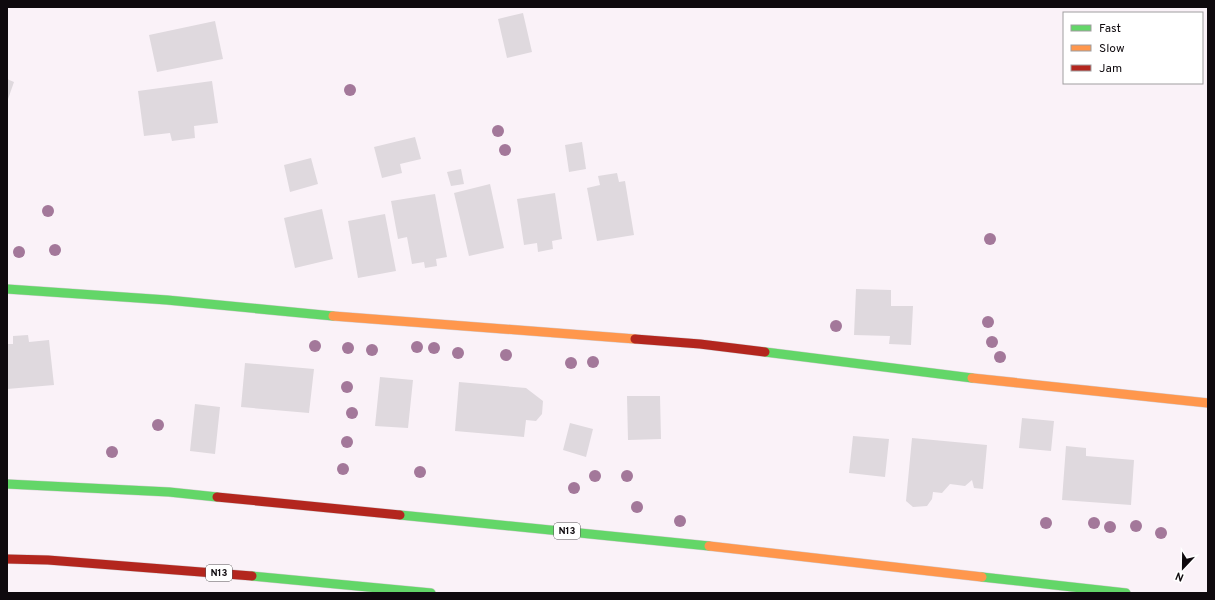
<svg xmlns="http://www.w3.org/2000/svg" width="1215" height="600" viewBox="0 0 1215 600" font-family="Overpass,sans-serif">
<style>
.building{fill:#dfd9de}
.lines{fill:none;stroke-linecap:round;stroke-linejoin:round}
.fast-casing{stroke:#d4ced2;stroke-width:10}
.slow-casing{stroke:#d4ced2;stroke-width:10}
.jam-casing{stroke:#d4ced2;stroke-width:10}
.fast{stroke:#63d668;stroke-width:9}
.slow{stroke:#ff974d;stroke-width:9}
.jam{stroke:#b3261e;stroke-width:9}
.tree{fill:#a3789a}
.labels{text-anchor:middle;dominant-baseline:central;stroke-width:3;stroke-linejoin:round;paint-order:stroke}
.shield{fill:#fff;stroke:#575456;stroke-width:1}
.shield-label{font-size:10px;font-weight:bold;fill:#0f0a0e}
</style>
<rect width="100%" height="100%" fill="#faf2f8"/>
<path class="building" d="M 523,13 L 532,52 L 507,58 L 498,19 Z
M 215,21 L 223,59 L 157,72 L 149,35 Z
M 7,79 L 14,82 L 7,102 Z
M 212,81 L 218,123 L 194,126 L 195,138 L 172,141 L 170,133 L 144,136 L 138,91 Z
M 415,137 L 421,159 L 400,164 L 402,173 L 382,178 L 374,147 Z
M 582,142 L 586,169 L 569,172 L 565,145 Z
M 311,158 L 318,184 L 290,192 L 284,165 Z
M 461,169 L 464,184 L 451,186 L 447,172 Z
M 617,173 L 619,182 L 625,181 L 634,235 L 597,241 L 587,188 L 600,185 L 598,176 Z
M 490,184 L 504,248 L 469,256 L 454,193 Z
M 555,193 L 562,239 L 552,241 L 553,249 L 538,252 L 537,243 L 524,245 L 517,199 Z
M 435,194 L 447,257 L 436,259 L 437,266 L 425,268 L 424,262 L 412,264 L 407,237 L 398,239 L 391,201 Z
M 322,209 L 333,259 L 295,268 L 284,218 Z
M 385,214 L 396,271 L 358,278 L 348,221 Z
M 856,289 L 891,290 L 891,306 L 913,306 L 911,345 L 889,344 L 890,336 L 854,335 Z
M 28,335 L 29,342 L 49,340 L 54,385 L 7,389 L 7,344 L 13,344 L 13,336 Z
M 245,363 L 314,369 L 309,413 L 241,407 Z
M 380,377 L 413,380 L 408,428 L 375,426 Z
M 459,382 L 526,388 L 543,401 L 542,414 L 536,421 L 526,420 L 524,437 L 455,431 Z
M 627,396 L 660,396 L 661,439 L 628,440 Z
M 195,404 L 220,407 L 215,454 L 190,451 Z
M 1022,418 L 1054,421 L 1051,451 L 1019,448 Z
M 570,423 L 593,429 L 586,457 L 563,450 Z
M 853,436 L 889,439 L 885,477 L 849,473 Z
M 912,438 L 987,445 L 983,489 L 974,488 L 972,480 L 965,486 L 950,484 L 942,493 L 933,492 L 932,499 L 927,506 L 913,507 L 906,501 Z
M 1066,446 L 1086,448 L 1086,456 L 1134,460 L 1131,505 L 1062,500 Z"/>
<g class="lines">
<g class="fast-casing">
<path id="fast" d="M 7,289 L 167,300 L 333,316
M 765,352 L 972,378
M 7,484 L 169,492 L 217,497
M 400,515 L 709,546
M 252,576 L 431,593
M 982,577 L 1126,593"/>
</g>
<g class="slow-casing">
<path id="slow" d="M 333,316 L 635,339
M 972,378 L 1208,403
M 709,546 L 982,577"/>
</g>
<g class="jam-casing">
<path id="jam" d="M 635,339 L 700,344 L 765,352
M 217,497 L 400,515
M 7,559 L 48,560 L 252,576"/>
</g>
<use href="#fast" class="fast"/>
<use href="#slow" class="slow"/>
<use href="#jam" class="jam"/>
</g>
<g class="tree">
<circle cx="350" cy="90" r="6"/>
<circle cx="498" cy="131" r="6"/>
<circle cx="505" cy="150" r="6"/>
<circle cx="48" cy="211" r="6"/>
<circle cx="990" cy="239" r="6"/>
<circle cx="55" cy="250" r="6"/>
<circle cx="19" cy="252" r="6"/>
<circle cx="988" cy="322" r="6"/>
<circle cx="836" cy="326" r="6"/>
<circle cx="992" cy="342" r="6"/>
<circle cx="315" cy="346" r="6"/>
<circle cx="417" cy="347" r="6"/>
<circle cx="348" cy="348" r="6"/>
<circle cx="434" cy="348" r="6"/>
<circle cx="372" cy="350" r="6"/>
<circle cx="458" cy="353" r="6"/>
<circle cx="506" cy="355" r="6"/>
<circle cx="1000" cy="357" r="6"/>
<circle cx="593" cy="362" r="6"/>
<circle cx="571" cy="363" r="6"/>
<circle cx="347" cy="387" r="6"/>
<circle cx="352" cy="413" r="6"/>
<circle cx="158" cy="425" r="6"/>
<circle cx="347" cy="442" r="6"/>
<circle cx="112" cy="452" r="6"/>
<circle cx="343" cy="469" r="6"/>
<circle cx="420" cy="472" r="6"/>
<circle cx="595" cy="476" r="6"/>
<circle cx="627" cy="476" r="6"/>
<circle cx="574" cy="488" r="6"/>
<circle cx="637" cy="507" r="6"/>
<circle cx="680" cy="521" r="6"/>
<circle cx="1046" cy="523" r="6"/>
<circle cx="1094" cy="523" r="6"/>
<circle cx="1136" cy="526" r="6"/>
<circle cx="1110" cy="527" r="6"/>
<circle cx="1161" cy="533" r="6"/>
</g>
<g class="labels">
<g class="shield">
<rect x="554" y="523" width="26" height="16" rx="3"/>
<rect x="206" y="565" width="26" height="16" rx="3"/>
</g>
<g class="shield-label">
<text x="567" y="531">N13</text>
<text x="219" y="573">N13</text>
</g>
</g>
<rect width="1215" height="600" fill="none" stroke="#0f0a0e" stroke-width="16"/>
<rect x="1063" y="12" width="140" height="72" fill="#ffffff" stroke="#9f9d9f"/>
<rect x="1071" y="25" width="20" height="6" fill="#63d668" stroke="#9f9d9f"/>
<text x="1099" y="32" font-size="12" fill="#0f0a0e">Fast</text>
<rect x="1071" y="45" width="20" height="6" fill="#ff974d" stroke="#9f9d9f"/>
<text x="1099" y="52" font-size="12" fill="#0f0a0e">Slow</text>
<rect x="1071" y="65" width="20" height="6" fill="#b3261e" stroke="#9f9d9f"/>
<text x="1099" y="72" font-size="12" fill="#0f0a0e">Jam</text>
<g transform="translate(1183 568) rotate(202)" stroke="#ffffff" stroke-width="3" paint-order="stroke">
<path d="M0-3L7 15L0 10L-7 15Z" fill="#0f0a0e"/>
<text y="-6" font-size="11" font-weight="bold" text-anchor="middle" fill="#0f0a0e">N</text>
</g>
</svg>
